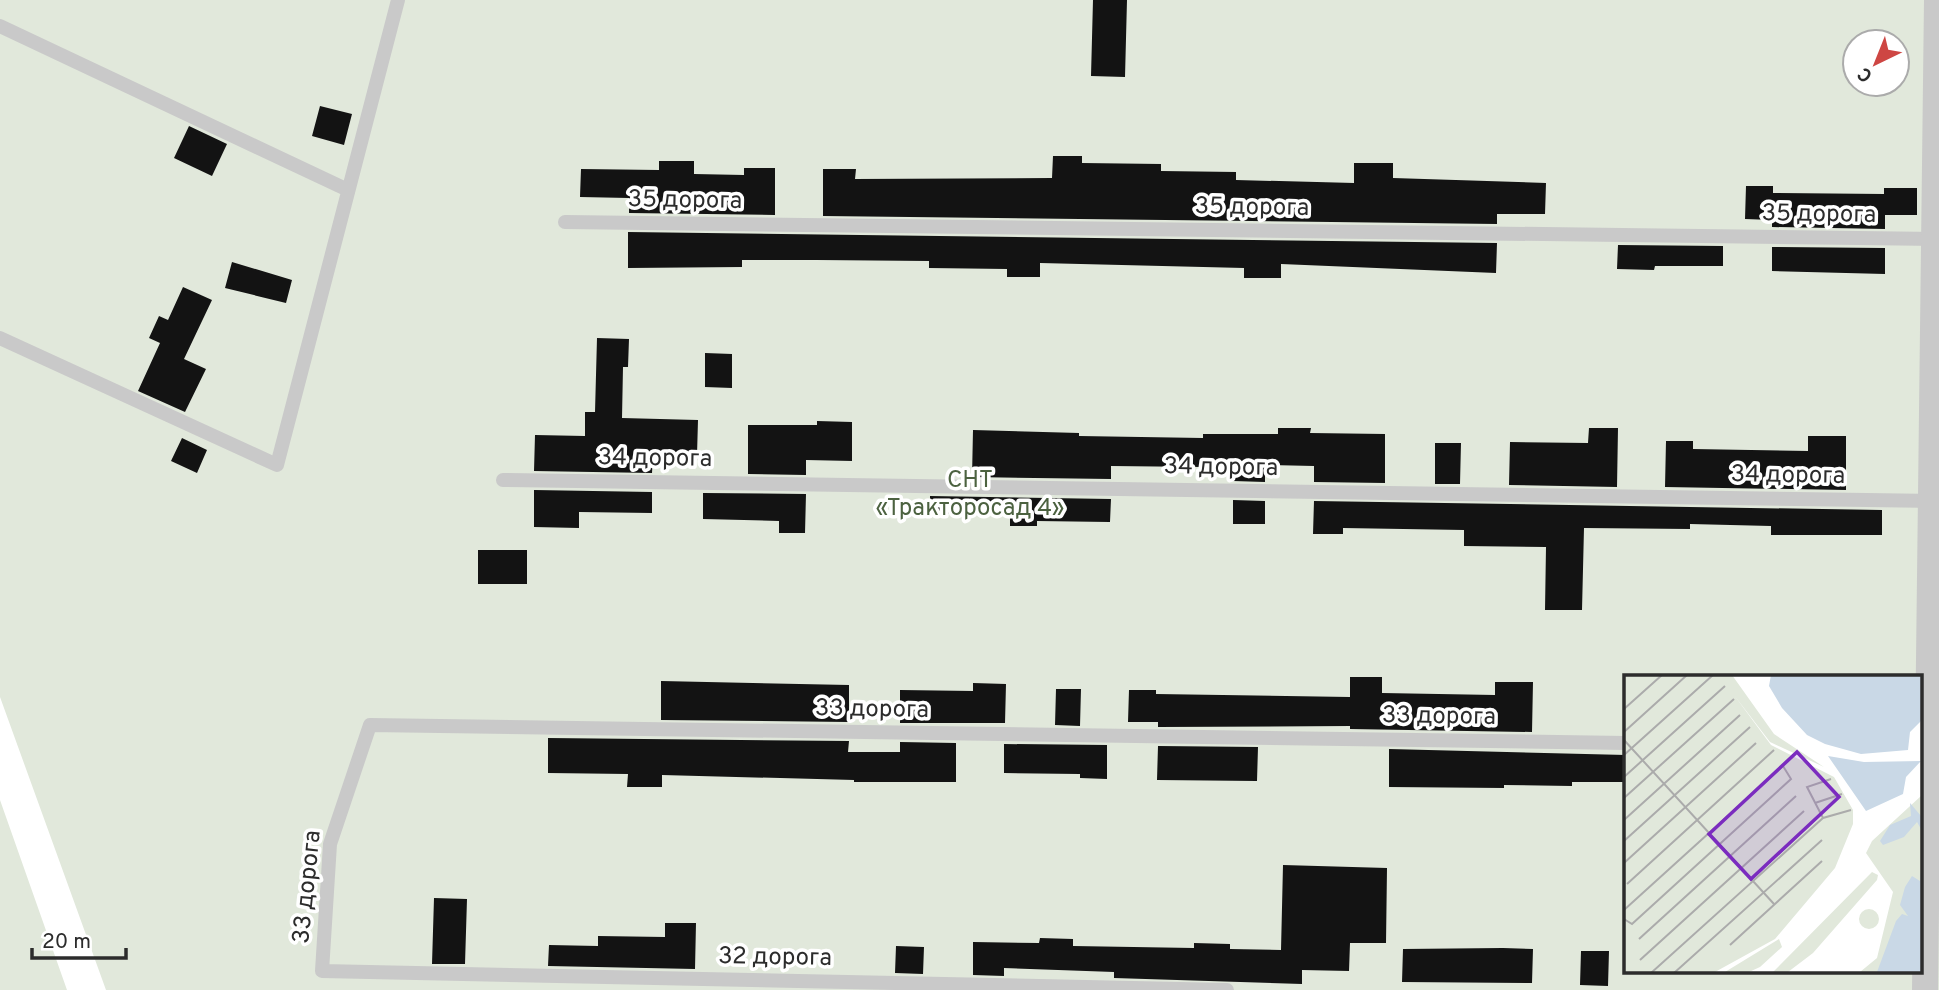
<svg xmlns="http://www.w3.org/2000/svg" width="1939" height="990" viewBox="0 0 1939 990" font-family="Overpass,sans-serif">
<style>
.green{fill:#e1e8db;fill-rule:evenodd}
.building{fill:#131313}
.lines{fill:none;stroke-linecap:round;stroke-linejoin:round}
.service{stroke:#c9c9c9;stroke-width:14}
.minor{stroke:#c9c9c9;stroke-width:26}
.labels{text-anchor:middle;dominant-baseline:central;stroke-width:7;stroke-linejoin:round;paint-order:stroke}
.street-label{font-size:24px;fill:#2c2c2c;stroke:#fff}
.park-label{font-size:24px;fill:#4c6240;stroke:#fff}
.inset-road{fill:none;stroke:#ababab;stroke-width:2}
.view{fill:#7b2cbf;fill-opacity:0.15;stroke:#7b2cbf;stroke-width:3.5}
.inset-edge{fill:none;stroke:#2c2c2c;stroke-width:3.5}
</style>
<rect width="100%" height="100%" fill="#fff"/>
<path class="green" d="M 0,0 L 1939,0 L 1939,990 L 106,990 L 0,697 ZM 1855,42 L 1897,42 L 1897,84 L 1855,84 ZM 1626,677 L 1920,677 L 1920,971 L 1626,971 Z
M 0,800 L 67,990 L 0,990 Z"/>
<path class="building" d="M 1093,0 L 1127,0 L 1125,77 L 1091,76 Z
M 320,106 L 352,114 L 344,145 L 312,136 Z
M 189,126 L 227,144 L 212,176 L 174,158 Z
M 1053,156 L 1082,156 L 1082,163 L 1161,164 L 1161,171 L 1236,172 L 1236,180 L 1354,183 L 1354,163 L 1393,163 L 1393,178 L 1546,183 L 1545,214 L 1497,214 L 1497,224 L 823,216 L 823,169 L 856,169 L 855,179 L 1052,178 Z
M 659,161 L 694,161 L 694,174 L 744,175 L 744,168 L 775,168 L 775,215 L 629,213 L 629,198 L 580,197 L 581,169 L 659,170 Z
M 1746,186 L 1773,186 L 1773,193 L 1884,194 L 1884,188 L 1917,188 L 1917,215 L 1885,215 L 1885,229 L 1772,227 L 1772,220 L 1745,219 Z
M 628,232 L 1497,243 L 1496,273 L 1281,264 L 1281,278 L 1244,278 L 1244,268 L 1040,263 L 1040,277 L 1007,277 L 1007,269 L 929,268 L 929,261 L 817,260 L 742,260 L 742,267 L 628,268 Z
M 1618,245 L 1723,246 L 1723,266 L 1655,266 L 1654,270 L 1617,269 Z
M 1772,247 L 1885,248 L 1885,274 L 1772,271 Z
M 232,262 L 292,280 L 286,303 L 225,288 Z
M 183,287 L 212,300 L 184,359 L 206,369 L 185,412 L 138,391 L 160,343 L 149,338 L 159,316 L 168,320 Z
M 597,338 L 629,339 L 628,367 L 623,367 L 622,418 L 698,420 L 697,455 L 653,454 L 652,473 L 534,471 L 535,435 L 585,436 L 585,412 L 595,412 Z
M 705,353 L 732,354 L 732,388 L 705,387 Z
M 817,421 L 852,422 L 852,461 L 806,460 L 806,475 L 748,474 L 748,425 L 817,425 Z
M 1278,428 L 1311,428 L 1310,433 L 1385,434 L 1385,483 L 1314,482 L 1314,466 L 1265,465 L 1265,482 L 1233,481 L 1234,469 L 1203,467 L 1111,466 L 1111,479 L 972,477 L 973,430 L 1079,433 L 1079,436 L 1203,438 L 1203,434 L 1278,434 Z
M 1589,428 L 1618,428 L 1617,487 L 1509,485 L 1510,442 L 1588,443 Z
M 1808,436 L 1846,436 L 1846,490 L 1665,487 L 1666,441 L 1693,441 L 1693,449 L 1808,451 Z
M 182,438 L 207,450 L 197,473 L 171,461 Z
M 1435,443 L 1461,443 L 1460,484 L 1435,484 Z
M 534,490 L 652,492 L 652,513 L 579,512 L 579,528 L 534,527 Z
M 703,493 L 806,494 L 805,533 L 779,533 L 779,521 L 703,519 Z
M 930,496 L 1111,499 L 1110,522 L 1037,521 L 1037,526 L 1010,526 L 1010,515 L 930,513 Z
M 1233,500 L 1265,501 L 1265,524 L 1233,524 Z
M 1314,501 L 1882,510 L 1882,535 L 1771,535 L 1771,526 L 1690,524 L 1690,529 L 1584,528 L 1582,610 L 1545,610 L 1546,547 L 1464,546 L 1464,530 L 1343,528 L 1343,534 L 1313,534 Z
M 478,550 L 527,550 L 527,584 L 478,584 Z
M 1350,677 L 1382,677 L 1382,693 L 1495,695 L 1495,682 L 1533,682 L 1532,732 L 1350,729 L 1350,726 L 1158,727 L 1158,722 L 1128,722 L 1129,690 L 1156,690 L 1156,694 L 1350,697 Z
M 661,681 L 849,685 L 849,722 L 661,720 Z
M 973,683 L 1006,684 L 1005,723 L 900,723 L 900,690 L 973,691 Z
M 1056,689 L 1081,689 L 1080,726 L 1055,725 Z
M 548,738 L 849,741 L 848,752 L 900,752 L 900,742 L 956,743 L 956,782 L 854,782 L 854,780 L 662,775 L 662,787 L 627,787 L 628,774 L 548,773 Z
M 1004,744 L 1107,745 L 1107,779 L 1080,778 L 1080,774 L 1004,773 Z
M 1158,746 L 1258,747 L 1257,781 L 1157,780 Z
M 1389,749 L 1626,755 L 1626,782 L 1572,782 L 1572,786 L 1504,785 L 1504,788 L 1389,787 Z
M 1283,865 L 1387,868 L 1386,943 L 1350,943 L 1349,971 L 1302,970 L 1302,984 L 1114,978 L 1114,972 L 1004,968 L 1004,976 L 973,975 L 973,942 L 1039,943 L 1040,938 L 1073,939 L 1073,946 L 1194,948 L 1194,943 L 1230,944 L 1230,949 L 1281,950 Z
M 434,898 L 467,899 L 465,964 L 432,964 Z
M 665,923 L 696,923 L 695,969 L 548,966 L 549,945 L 598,946 L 598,936 L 665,937 Z
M 896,946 L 924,947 L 923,974 L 895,973 Z
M 1503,948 L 1533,949 L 1532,983 L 1402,982 L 1403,949 Z
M 1581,951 L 1609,951 L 1608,986 L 1580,985 Z"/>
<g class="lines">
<path class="service" d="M 0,26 L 348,190
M 565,222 L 1938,239
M 0,338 L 277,465 L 398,0
M 503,480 L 1937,501
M 1227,990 L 322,971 L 330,844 L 370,725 L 1626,743"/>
<path class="minor" d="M 1925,990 L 1937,0"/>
</g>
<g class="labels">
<g class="street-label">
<text transform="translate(685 201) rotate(1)">35 дорога</text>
<text transform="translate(1252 208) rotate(1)">35 дорога</text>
<text transform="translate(1819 215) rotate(1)">35 дорога</text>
<text transform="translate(655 459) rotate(1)">34 дорога</text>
<text transform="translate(1221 468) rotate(1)">34 дорога</text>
<text transform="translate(1788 476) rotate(1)">34 дорога</text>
<text transform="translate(872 710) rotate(1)">33 дорога</text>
<text transform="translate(1439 717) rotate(1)">33 дорога</text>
<text transform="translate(308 887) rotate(-84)">33 дорога</text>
<text transform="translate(775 958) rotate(1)">32 дорога</text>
</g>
<g class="park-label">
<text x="970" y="481">СНТ<tspan x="970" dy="28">«Тракторосад 4»</tspan></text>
</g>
</g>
<g transform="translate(1624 675)">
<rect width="298" height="298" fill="#fff"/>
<path d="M 0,0 L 108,0 L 150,59 L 200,92 L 146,67 L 110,20 L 147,70 L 210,102 L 229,135 L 229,149 L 211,193 L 151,264 L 91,297 L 0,297 ZM 297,121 L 297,297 L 236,297 L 253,283 L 269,217 L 242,178 L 248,166 ZM 248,197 L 254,200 L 253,205 L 189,278 L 164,297 L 149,297 ZM235 244a10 10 0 1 1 20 0a10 10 0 1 1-20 0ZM 155,264 L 158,272 L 136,292 L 125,297 L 101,297 Z" fill="#e1e8db"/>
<path d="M 147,0 L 297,0 L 297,46 L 286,57 L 284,75 L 237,79 L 201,69 L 183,60 L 158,33 L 145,11 ZM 204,81 L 240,87 L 297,86 L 282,102 L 279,119 L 242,136 ZM 286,128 L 297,141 L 297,154 L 293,147 L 280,162 L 259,170 L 256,166 L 266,150 L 287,141 ZM 297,196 L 297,297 L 253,297 L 272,246 L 278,239 L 284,241 L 276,230 L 281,212 L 288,201 L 296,206 Z" fill="#c9d8e6"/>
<path class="inset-road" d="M 0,34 L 38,0M 0,57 L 63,0M 0,65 L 150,229M 0,80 L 89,0M 0,102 L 101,11M 0,123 L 110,24M 191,128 L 218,119M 199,143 L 183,112 L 207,104M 0,145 L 116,40M 0,166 L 126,52M 0,188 L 132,68M 3,209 L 150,75M 0,235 L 159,91 L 167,104 L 8,249 L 0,244M 15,264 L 172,121M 106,270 L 198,186M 16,285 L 180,136M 27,298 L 199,143 L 227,135M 50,298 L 198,165"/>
<path class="view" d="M 173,77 L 215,122 L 127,204 L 85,159 Z"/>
<rect width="298" height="298" class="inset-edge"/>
</g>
<g transform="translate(1876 63) rotate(223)"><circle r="33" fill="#ffffff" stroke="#ababab" stroke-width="2"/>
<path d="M0-5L12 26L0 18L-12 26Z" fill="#ce4643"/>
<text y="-10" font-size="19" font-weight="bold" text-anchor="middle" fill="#2c2c2c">С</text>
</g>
<path d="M32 948v10h94v-10" fill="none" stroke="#2c2c2c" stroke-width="3.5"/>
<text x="42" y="948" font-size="21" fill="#2c2c2c" stroke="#ffffff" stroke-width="5" paint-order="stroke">20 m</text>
</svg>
